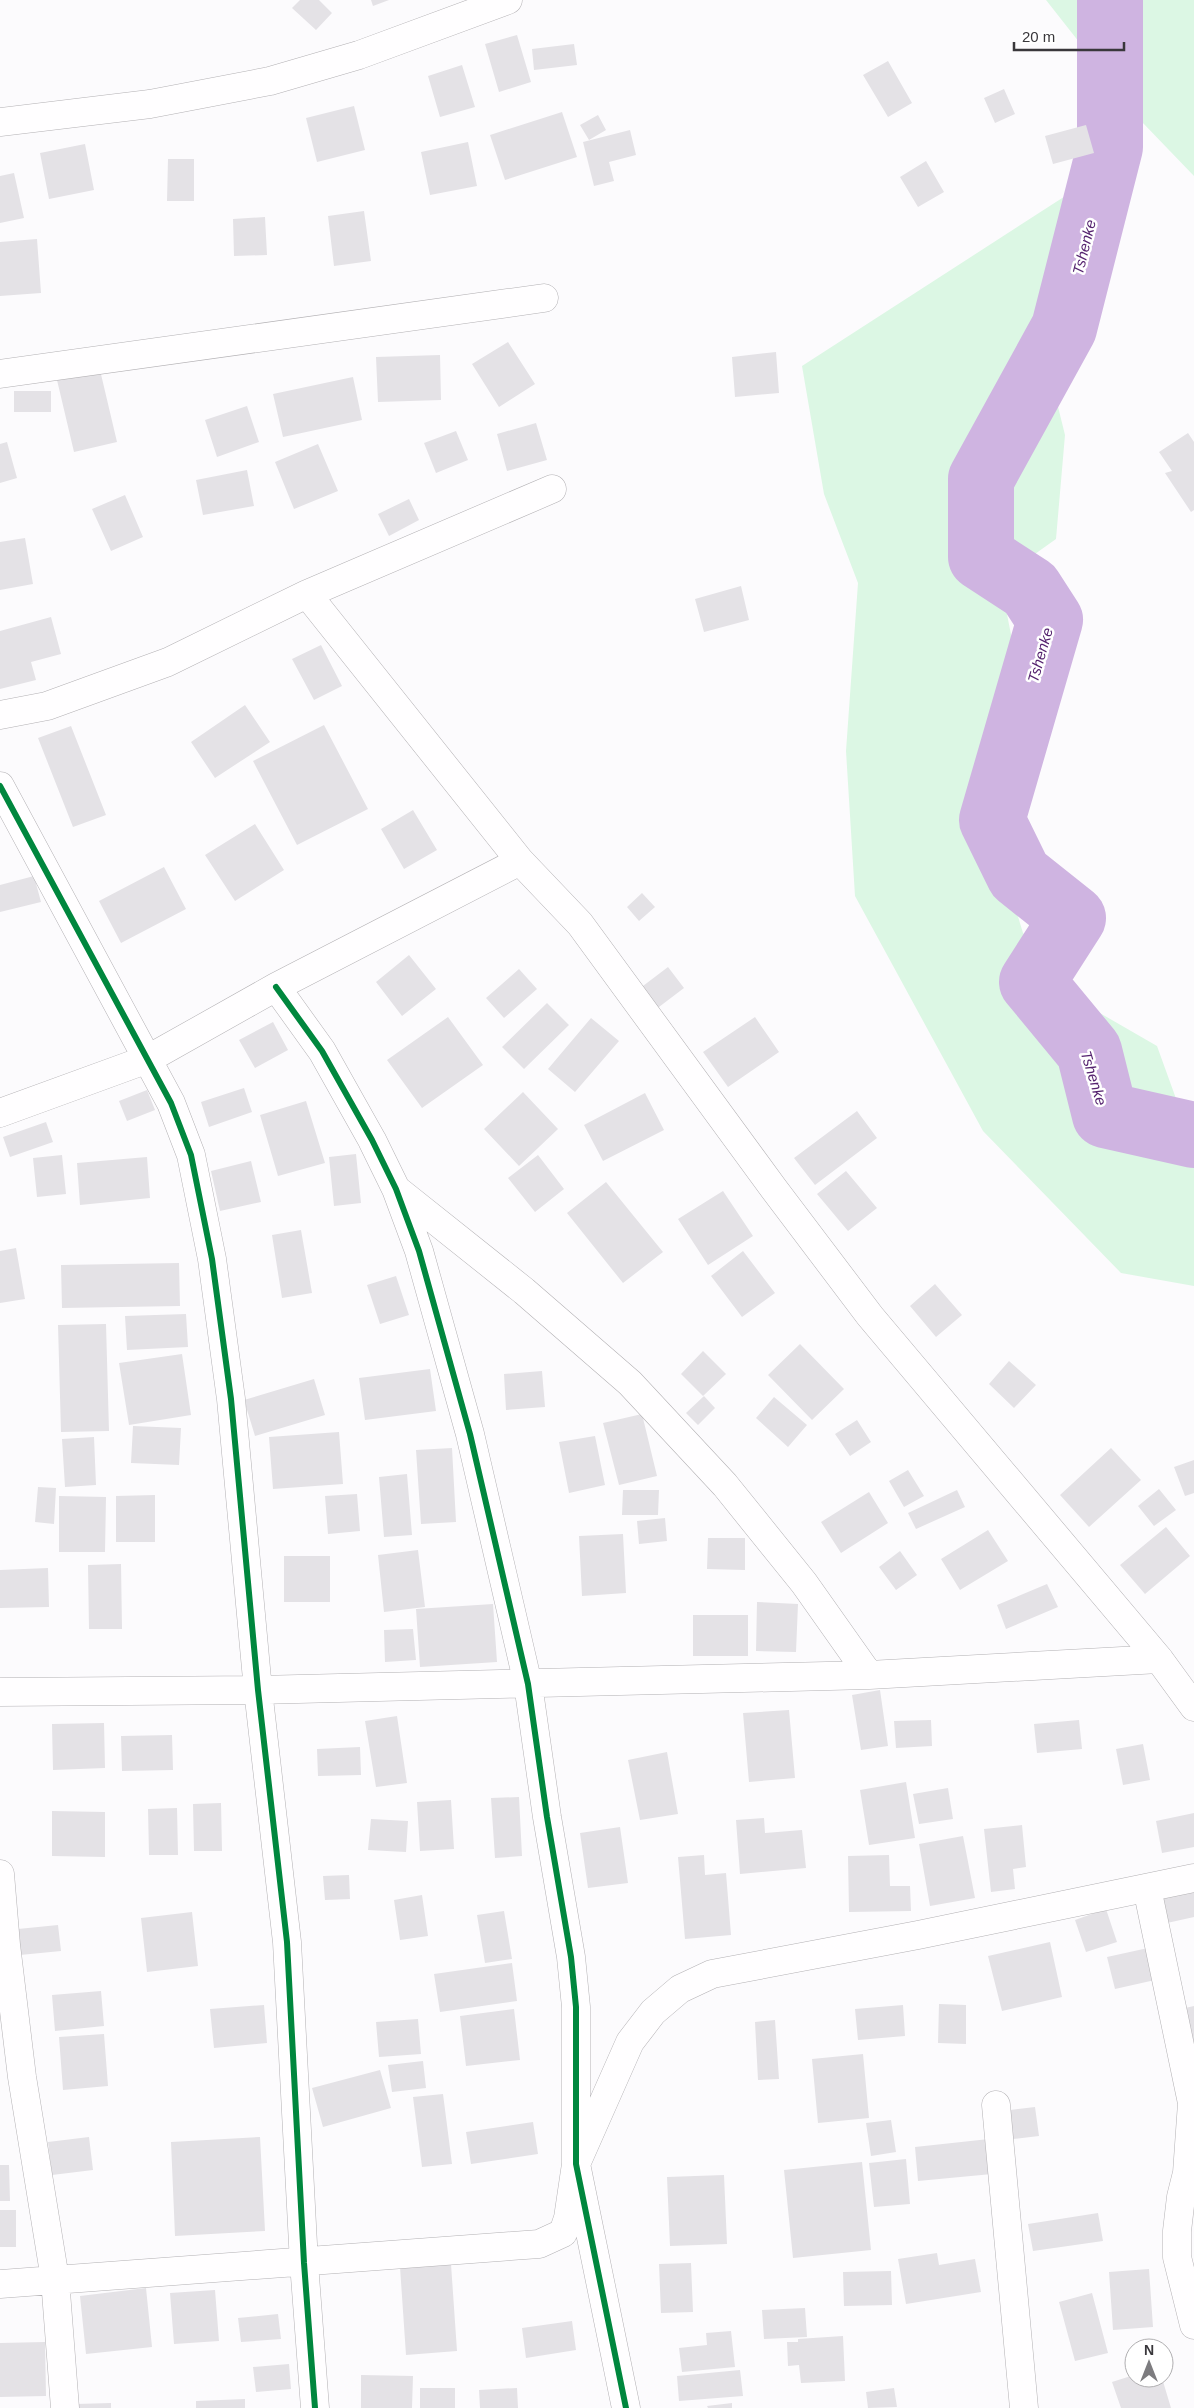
<svg xmlns="http://www.w3.org/2000/svg" width="1194" height="2408" viewBox="0 0 1194 2408" font-family="Arial,sans-serif">
<style>
.green{fill:#dcf7e4}
.lines{fill:none;stroke-linecap:round;stroke-linejoin:round}
.river{stroke:#cfb4e1;stroke-width:66}
.building{fill:#e4e2e6}
.minor-casing{stroke:#b3b1b4;stroke-width:29}
.minor{stroke:#fffeff;stroke-width:28}
.cycleway-casing{stroke:#fff;stroke-width:9}
.cycleway{stroke:#00873e;stroke-width:6}
.labels{text-anchor:middle;dominant-baseline:central;stroke-width:5;stroke-linejoin:round;paint-order:stroke}
.water-label{font-size:15px;font-style:italic;fill:#55236f;stroke:#fff}
</style>
<rect width="100%" height="100%" fill="#fcfbfd"/>
<path class="green" d="M 1046,0 L 1194,0 L 1194,176 L 1142,122 Z
M 1087,182 L 1110,233 L 1038,326 L 1065,435 L 1056,539 L 1000,579 L 1025,705 L 987,776 L 1003,867 L 1023,933 L 1079,1001 L 1157,1046 L 1187,1129 L 1194,1132 L 1194,1286 L 1121,1273 L 983,1131 L 855,896 L 846,751 L 858,583 L 824,494 L 802,366 Z"/>
<g class="lines">
<path class="river" d="M 1110,0 L 1110,147 L 1064,328 L 981,479 L 981,557 L 1030,589 L 1050,620 L 992,820 L 1019,875 L 1073,918 L 1032,982 L 1089,1051 L 1105,1115 L 1194,1135"/>
</g>
<path class="building" d="M 300,0 L 319,0 L 332,13 L 316,30 L 292,8 Z
M 371,0 L 389,0 L 373,6 Z
M 517,35 L 531,82 L 499,92 L 485,44 Z
M 574,44 L 577,65 L 534,70 L 532,49 Z
M 888,61 L 912,103 L 888,117 L 863,75 Z
M 462,65 L 475,107 L 440,117 L 428,76 Z
M 1004,89 L 1015,114 L 995,123 L 984,98 Z
M 354,106 L 365,150 L 317,162 L 306,118 Z
M 562,112 L 577,157 L 505,180 L 490,135 Z
M 598,115 L 606,130 L 589,140 L 580,125 Z
M 1086,125 L 1094,153 L 1053,164 L 1045,136 Z
M 630,130 L 636,155 L 609,162 L 614,181 L 594,186 L 583,142 Z
M 468,142 L 477,186 L 430,195 L 421,152 Z
M 85,144 L 94,190 L 49,199 L 40,153 Z
M 168,159 L 194,159 L 194,201 L 167,201 Z
M 926,161 L 944,192 L 918,207 L 900,177 Z
M 14,173 L 24,218 L 0,223 L 0,176 Z
M 364,211 L 371,261 L 334,266 L 328,216 Z
M 265,217 L 267,255 L 234,256 L 233,219 Z
M 37,239 L 41,293 L 0,296 L 0,242 Z
M 508,342 L 535,384 L 499,407 L 472,364 Z
M 776,352 L 779,393 L 735,397 L 732,357 Z
M 440,355 L 441,400 L 378,402 L 376,357 Z
M 100,370 L 117,442 L 74,452 L 57,380 Z
M 353,377 L 362,420 L 283,437 L 273,394 Z
M 14,391 L 51,391 L 51,412 L 14,412 Z
M 247,406 L 259,442 L 217,457 L 205,420 Z
M 536,423 L 547,460 L 507,471 L 497,434 Z
M 456,431 L 468,460 L 436,473 L 424,443 Z
M 1188,433 L 1194,442 L 1194,510 L 1191,512 L 1165,473 L 1172,471 L 1159,452 Z
M 7,442 L 17,478 L 0,483 L 0,444 Z
M 318,444 L 338,491 L 294,509 L 275,462 Z
M 247,470 L 254,506 L 203,515 L 196,480 Z
M 125,495 L 143,537 L 111,551 L 92,509 Z
M 409,499 L 419,520 L 389,536 L 378,514 Z
M 25,538 L 33,584 L 0,590 L 0,542 Z
M 741,586 L 749,620 L 704,632 L 695,599 Z
M 51,617 L 61,654 L 31,662 L 36,680 L 0,689 L 0,631 Z
M 321,645 L 342,686 L 314,700 L 292,659 Z
M 245,705 L 270,742 L 215,778 L 191,742 Z
M 324,725 L 368,809 L 297,845 L 253,761 Z
M 71,726 L 106,815 L 73,827 L 38,738 Z
M 413,810 L 437,850 L 404,869 L 381,829 Z
M 255,824 L 284,870 L 235,901 L 205,855 Z
M 164,867 L 186,909 L 121,943 L 99,901 Z
M 34,876 L 41,902 L 0,912 L 0,885 Z
M 642,893 L 655,907 L 639,921 L 627,907 Z
M 409,955 L 436,989 L 402,1016 L 376,982 Z
M 668,967 L 684,988 L 655,1010 L 639,989 Z
M 519,969 L 537,989 L 504,1018 L 486,998 Z
M 547,1003 L 569,1025 L 524,1069 L 502,1047 Z
M 448,1017 L 483,1065 L 422,1108 L 387,1060 Z
M 755,1017 L 779,1052 L 728,1087 L 703,1052 Z
M 591,1018 L 619,1041 L 575,1092 L 548,1069 Z
M 273,1022 L 288,1050 L 255,1068 L 239,1040 Z
M 244,1088 L 252,1112 L 209,1127 L 201,1102 Z
M 147,1090 L 155,1110 L 127,1121 L 119,1101 Z
M 523,1092 L 558,1129 L 519,1166 L 484,1129 Z
M 645,1093 L 664,1130 L 603,1161 L 584,1125 Z
M 306,1101 L 325,1163 L 278,1176 L 260,1115 Z
M 857,1111 L 877,1138 L 815,1185 L 794,1158 Z
M 46,1122 L 53,1142 L 10,1157 L 3,1137 Z
M 356,1154 L 361,1203 L 334,1206 L 329,1157 Z
M 62,1155 L 66,1194 L 37,1197 L 33,1158 Z
M 538,1155 L 564,1189 L 535,1212 L 508,1178 Z
M 147,1157 L 150,1198 L 80,1205 L 77,1163 Z
M 251,1161 L 261,1202 L 220,1211 L 211,1171 Z
M 846,1171 L 877,1208 L 848,1231 L 817,1194 Z
M 606,1182 L 663,1252 L 623,1283 L 567,1213 Z
M 723,1191 L 753,1236 L 708,1265 L 678,1219 Z
M 301,1230 L 312,1293 L 282,1298 L 272,1235 Z
M 16,1248 L 25,1299 L 0,1303 L 0,1251 Z
M 743,1251 L 775,1293 L 742,1317 L 711,1276 Z
M 179,1263 L 180,1306 L 62,1308 L 61,1265 Z
M 396,1276 L 409,1315 L 380,1324 L 367,1285 Z
M 935,1284 L 962,1315 L 936,1337 L 910,1306 Z
M 186,1314 L 188,1347 L 127,1350 L 125,1316 Z
M 106,1324 L 109,1431 L 61,1432 L 58,1325 Z
M 800,1344 L 844,1389 L 812,1420 L 768,1375 Z
M 703,1351 L 726,1374 L 703,1396 L 681,1374 Z
M 182,1354 L 191,1415 L 129,1425 L 119,1363 Z
M 1009,1361 L 1036,1385 L 1014,1408 L 989,1384 Z
M 430,1369 L 436,1411 L 365,1420 L 359,1378 Z
M 542,1371 L 545,1407 L 506,1410 L 504,1374 Z
M 314,1379 L 325,1415 L 255,1436 L 244,1400 Z
M 704,1396 L 715,1408 L 698,1425 L 686,1413 Z
M 774,1397 L 807,1425 L 788,1447 L 756,1418 Z
M 642,1414 L 657,1476 L 619,1485 L 603,1423 Z
M 857,1420 L 871,1442 L 850,1456 L 835,1434 Z
M 133,1426 L 181,1428 L 179,1465 L 131,1463 Z
M 339,1432 L 343,1484 L 273,1489 L 269,1437 Z
M 595,1436 L 605,1485 L 569,1493 L 559,1442 Z
M 94,1437 L 96,1485 L 65,1487 L 62,1439 Z
M 452,1448 L 456,1522 L 421,1524 L 416,1450 Z
M 1111,1448 L 1141,1480 L 1089,1527 L 1060,1495 Z
M 1194,1460 L 1194,1493 L 1185,1496 L 1174,1467 Z
M 908,1470 L 924,1496 L 904,1507 L 889,1481 Z
M 407,1474 L 412,1535 L 384,1537 L 379,1477 Z
M 38,1487 L 56,1488 L 54,1524 L 35,1522 Z
M 1159,1489 L 1176,1510 L 1154,1526 L 1138,1506 Z
M 623,1490 L 659,1490 L 658,1515 L 622,1515 Z
M 957,1490 L 965,1507 L 916,1529 L 908,1513 Z
M 869,1492 L 888,1523 L 841,1553 L 821,1522 Z
M 357,1494 L 360,1531 L 328,1534 L 325,1496 Z
M 155,1495 L 155,1542 L 116,1542 L 116,1496 Z
M 59,1496 L 106,1497 L 105,1552 L 59,1552 Z
M 665,1518 L 667,1541 L 639,1544 L 637,1521 Z
M 1166,1527 L 1190,1556 L 1145,1594 L 1120,1565 Z
M 988,1530 L 1008,1561 L 960,1590 L 941,1559 Z
M 623,1534 L 626,1593 L 582,1596 L 579,1536 Z
M 708,1538 L 745,1538 L 745,1570 L 707,1569 Z
M 418,1550 L 425,1607 L 384,1612 L 378,1555 Z
M 900,1551 L 917,1575 L 896,1590 L 879,1567 Z
M 284,1556 L 330,1556 L 330,1602 L 284,1602 Z
M 121,1564 L 122,1629 L 89,1629 L 88,1565 Z
M 48,1568 L 49,1607 L 0,1608 L 0,1570 Z
M 1047,1584 L 1058,1607 L 1006,1629 L 997,1605 Z
M 757,1602 L 798,1604 L 796,1652 L 756,1651 Z
M 493,1604 L 497,1662 L 420,1667 L 416,1609 Z
M 693,1615 L 748,1615 L 748,1656 L 693,1656 Z
M 413,1629 L 416,1660 L 385,1662 L 384,1630 Z
M 880,1690 L 888,1746 L 861,1750 L 852,1695 Z
M 789,1710 L 795,1778 L 749,1782 L 743,1713 Z
M 397,1716 L 407,1783 L 376,1787 L 365,1721 Z
M 931,1720 L 932,1746 L 896,1748 L 894,1721 Z
M 1079,1720 L 1082,1749 L 1037,1753 L 1034,1724 Z
M 104,1723 L 105,1768 L 53,1770 L 52,1724 Z
M 172,1735 L 173,1770 L 122,1771 L 121,1736 Z
M 1143,1744 L 1150,1780 L 1123,1785 L 1116,1749 Z
M 360,1747 L 361,1775 L 318,1776 L 317,1749 Z
M 667,1752 L 678,1814 L 640,1820 L 628,1760 Z
M 906,1782 L 915,1838 L 869,1845 L 860,1790 Z
M 948,1788 L 953,1819 L 919,1824 L 913,1794 Z
M 519,1797 L 522,1856 L 495,1858 L 491,1798 Z
M 451,1800 L 454,1849 L 420,1851 L 417,1802 Z
M 221,1803 L 222,1851 L 194,1851 L 193,1804 Z
M 177,1808 L 178,1855 L 149,1855 L 148,1809 Z
M 52,1811 L 105,1812 L 105,1857 L 52,1856 Z
M 1194,1813 L 1194,1847 L 1162,1853 L 1156,1821 Z
M 764,1818 L 765,1833 L 802,1830 L 806,1868 L 740,1874 L 736,1820 Z
M 371,1819 L 408,1821 L 406,1852 L 368,1850 Z
M 1022,1825 L 1026,1867 L 1013,1869 L 1015,1889 L 991,1892 L 984,1829 Z
M 620,1827 L 628,1883 L 588,1888 L 580,1833 Z
M 963,1836 L 975,1898 L 930,1906 L 919,1844 Z
M 704,1855 L 705,1875 L 726,1873 L 731,1935 L 685,1939 L 678,1857 Z
M 889,1855 L 890,1886 L 910,1886 L 911,1911 L 849,1912 L 848,1856 Z
M 349,1875 L 350,1899 L 325,1900 L 323,1876 Z
M 1194,1887 L 1194,1917 L 1167,1923 L 1160,1894 Z
M 422,1895 L 428,1936 L 400,1940 L 394,1900 Z
M 1106,1909 L 1117,1942 L 1086,1952 L 1075,1920 Z
M 504,1911 L 512,1959 L 485,1963 L 477,1915 Z
M 192,1912 L 198,1966 L 147,1972 L 141,1918 Z
M 58,1925 L 61,1951 L 20,1955 L 18,1929 Z
M 1050,1942 L 1062,1997 L 1002,2011 L 988,1956 Z
M 1148,1948 L 1155,1980 L 1115,1989 L 1107,1957 Z
M 512,1963 L 517,2001 L 440,2012 L 434,1974 Z
M 101,1991 L 104,2026 L 55,2031 L 52,1995 Z
M 939,2004 L 966,2005 L 966,2044 L 938,2043 Z
M 264,2005 L 267,2043 L 214,2048 L 210,2009 Z
M 903,2005 L 905,2036 L 858,2040 L 855,2009 Z
M 1194,2006 L 1194,2042 L 1193,2042 L 1185,2008 Z
M 514,2009 L 520,2060 L 466,2066 L 460,2016 Z
M 418,2019 L 421,2054 L 379,2057 L 376,2022 Z
M 775,2020 L 779,2079 L 758,2080 L 755,2022 Z
M 104,2034 L 108,2086 L 63,2090 L 59,2037 Z
M 863,2054 L 869,2118 L 818,2123 L 812,2059 Z
M 423,2061 L 426,2088 L 392,2092 L 388,2065 Z
M 380,2070 L 391,2108 L 323,2127 L 312,2088 Z
M 443,2094 L 452,2164 L 422,2167 L 413,2097 Z
M 1035,2107 L 1039,2136 L 1013,2139 L 1010,2110 Z
M 891,2120 L 896,2152 L 871,2156 L 866,2123 Z
M 533,2122 L 538,2154 L 471,2164 L 466,2132 Z
M 89,2137 L 93,2170 L 52,2175 L 48,2142 Z
M 260,2137 L 265,2231 L 175,2236 L 171,2142 Z
M 989,2139 L 992,2174 L 918,2181 L 915,2147 Z
M 906,2159 L 910,2204 L 874,2207 L 869,2163 Z
M 862,2162 L 871,2250 L 793,2258 L 784,2170 Z
M 0,2165 L 9,2165 L 10,2201 L 0,2201 Z
M 724,2175 L 727,2244 L 670,2246 L 667,2177 Z
M 0,2210 L 16,2210 L 16,2247 L 0,2247 Z
M 1098,2213 L 1103,2241 L 1033,2251 L 1028,2224 Z
M 937,2253 L 939,2265 L 975,2259 L 981,2292 L 906,2304 L 898,2259 Z
M 691,2263 L 693,2312 L 661,2313 L 659,2264 Z
M 451,2264 L 457,2351 L 406,2355 L 400,2267 Z
M 1149,2269 L 1153,2327 L 1113,2330 L 1109,2272 Z
M 891,2271 L 892,2305 L 844,2306 L 843,2272 Z
M 146,2288 L 152,2347 L 86,2354 L 80,2296 Z
M 215,2290 L 219,2341 L 174,2344 L 170,2293 Z
M 1092,2293 L 1108,2353 L 1075,2361 L 1059,2302 Z
M 805,2308 L 807,2337 L 764,2339 L 762,2310 Z
M 278,2314 L 281,2339 L 241,2342 L 238,2318 Z
M 572,2321 L 576,2350 L 526,2358 L 522,2328 Z
M 731,2331 L 735,2367 L 682,2372 L 679,2348 L 707,2345 L 706,2333 Z
M 843,2336 L 845,2381 L 801,2383 L 799,2365 L 788,2366 L 787,2342 L 798,2342 L 798,2339 Z
M 45,2342 L 46,2396 L 0,2397 L 0,2343 Z
M 289,2364 L 291,2389 L 256,2392 L 253,2367 Z
M 740,2370 L 743,2396 L 679,2401 L 677,2376 Z
M 361,2375 L 413,2376 L 412,2408 L 361,2408 Z
M 1134,2375 L 1134,2378 L 1162,2378 L 1171,2408 L 1121,2408 L 1112,2382 Z
M 420,2388 L 455,2388 L 455,2408 L 420,2408 Z
M 517,2388 L 518,2408 L 480,2408 L 479,2390 Z
M 894,2388 L 897,2407 L 868,2408 L 866,2392 Z
M 245,2399 L 245,2408 L 196,2408 L 196,2401 Z
M 111,2403 L 111,2408 L 76,2408 L 76,2404 Z
M 732,2403 L 732,2408 L 708,2408 L 707,2406 Z"/>
<g class="lines">
<g class="minor-casing">
<path id="minor" d="M 0,122 L 150,104 L 270,81 L 359,55 L 508,0
M 0,374 L 544,298
M 307,594 L 520,861 L 580,924 L 774,1189 L 870,1316 L 1159,1659 L 1194,1707
M 0,715 L 47,706 L 168,662 L 307,594 L 552,489
M 0,786 L 171,1103 L 191,1155 L 212,1259 L 231,1399 L 258,1690 L 287,1942 L 304,2263 L 315,2408
M 276,987 L 322,1051 L 372,1140 L 396,1189 L 419,1251 L 470,1434 L 528,1684 L 547,1817 L 571,1957 L 576,2007 L 576,2164 L 626,2408
M 0,1113 L 148,1059 L 276,987 L 520,861
M 396,1189 L 524,1291 L 630,1383 L 725,1485 L 804,1583 L 869,1675
M 0,1692 L 258,1690 L 869,1675 L 1159,1659
M 0,1874 L 6,1945 L 22,2077 L 55,2279 L 65,2408
M 1147,1888 L 1192,2103 L 1187,2173 L 1181,2197 L 1177,2231 L 1177,2257 L 1194,2325
M 996,2105 L 1024,2408
M 0,2284 L 539,2244 L 563,2233 L 568,2218 L 576,2164 L 630,2042 L 653,2012 L 680,1989 L 712,1974 L 918,1935 L 1194,1878"/>
</g>
<use href="#minor" class="minor"/>
<g class="cycleway-casing">
<path id="cycleway" d="M 0,786 L 171,1103 L 191,1155 L 212,1259 L 231,1399 L 258,1690 L 287,1942 L 304,2263 L 315,2408
M 276,987 L 322,1051 L 372,1140 L 396,1189 L 419,1251 L 470,1434 L 528,1684 L 547,1817 L 571,1957 L 576,2007 L 576,2164 L 626,2408"/>
</g>
<use href="#cycleway" class="cycleway"/>
</g>
<g class="labels">
<g class="water-label">
<text transform="translate(1084 247) rotate(-76)">Tshenke</text>
<text transform="translate(1040 655) rotate(-74)">Tshenke</text>
<text transform="translate(1094 1078) rotate(73)">Tshenke</text>
</g>
</g>
<g transform="translate(1149 2363)"><circle r="24" fill="#ffffff" stroke="#b0afb1"/>
<path d="M0-4L9 19L0 12L-9 19Z" fill="#7d7c7f"/>
<text y="-8" font-size="14" font-weight="bold" text-anchor="middle" fill="#39373b">N</text>
</g>
<path d="M1014 42v8h110v-8" fill="none" stroke="#39373b" stroke-width="2.5"/>
<text x="1022" y="42" font-size="15" fill="#39373b" stroke="#ffffff" stroke-width="4" paint-order="stroke">20 m</text>
</svg>
